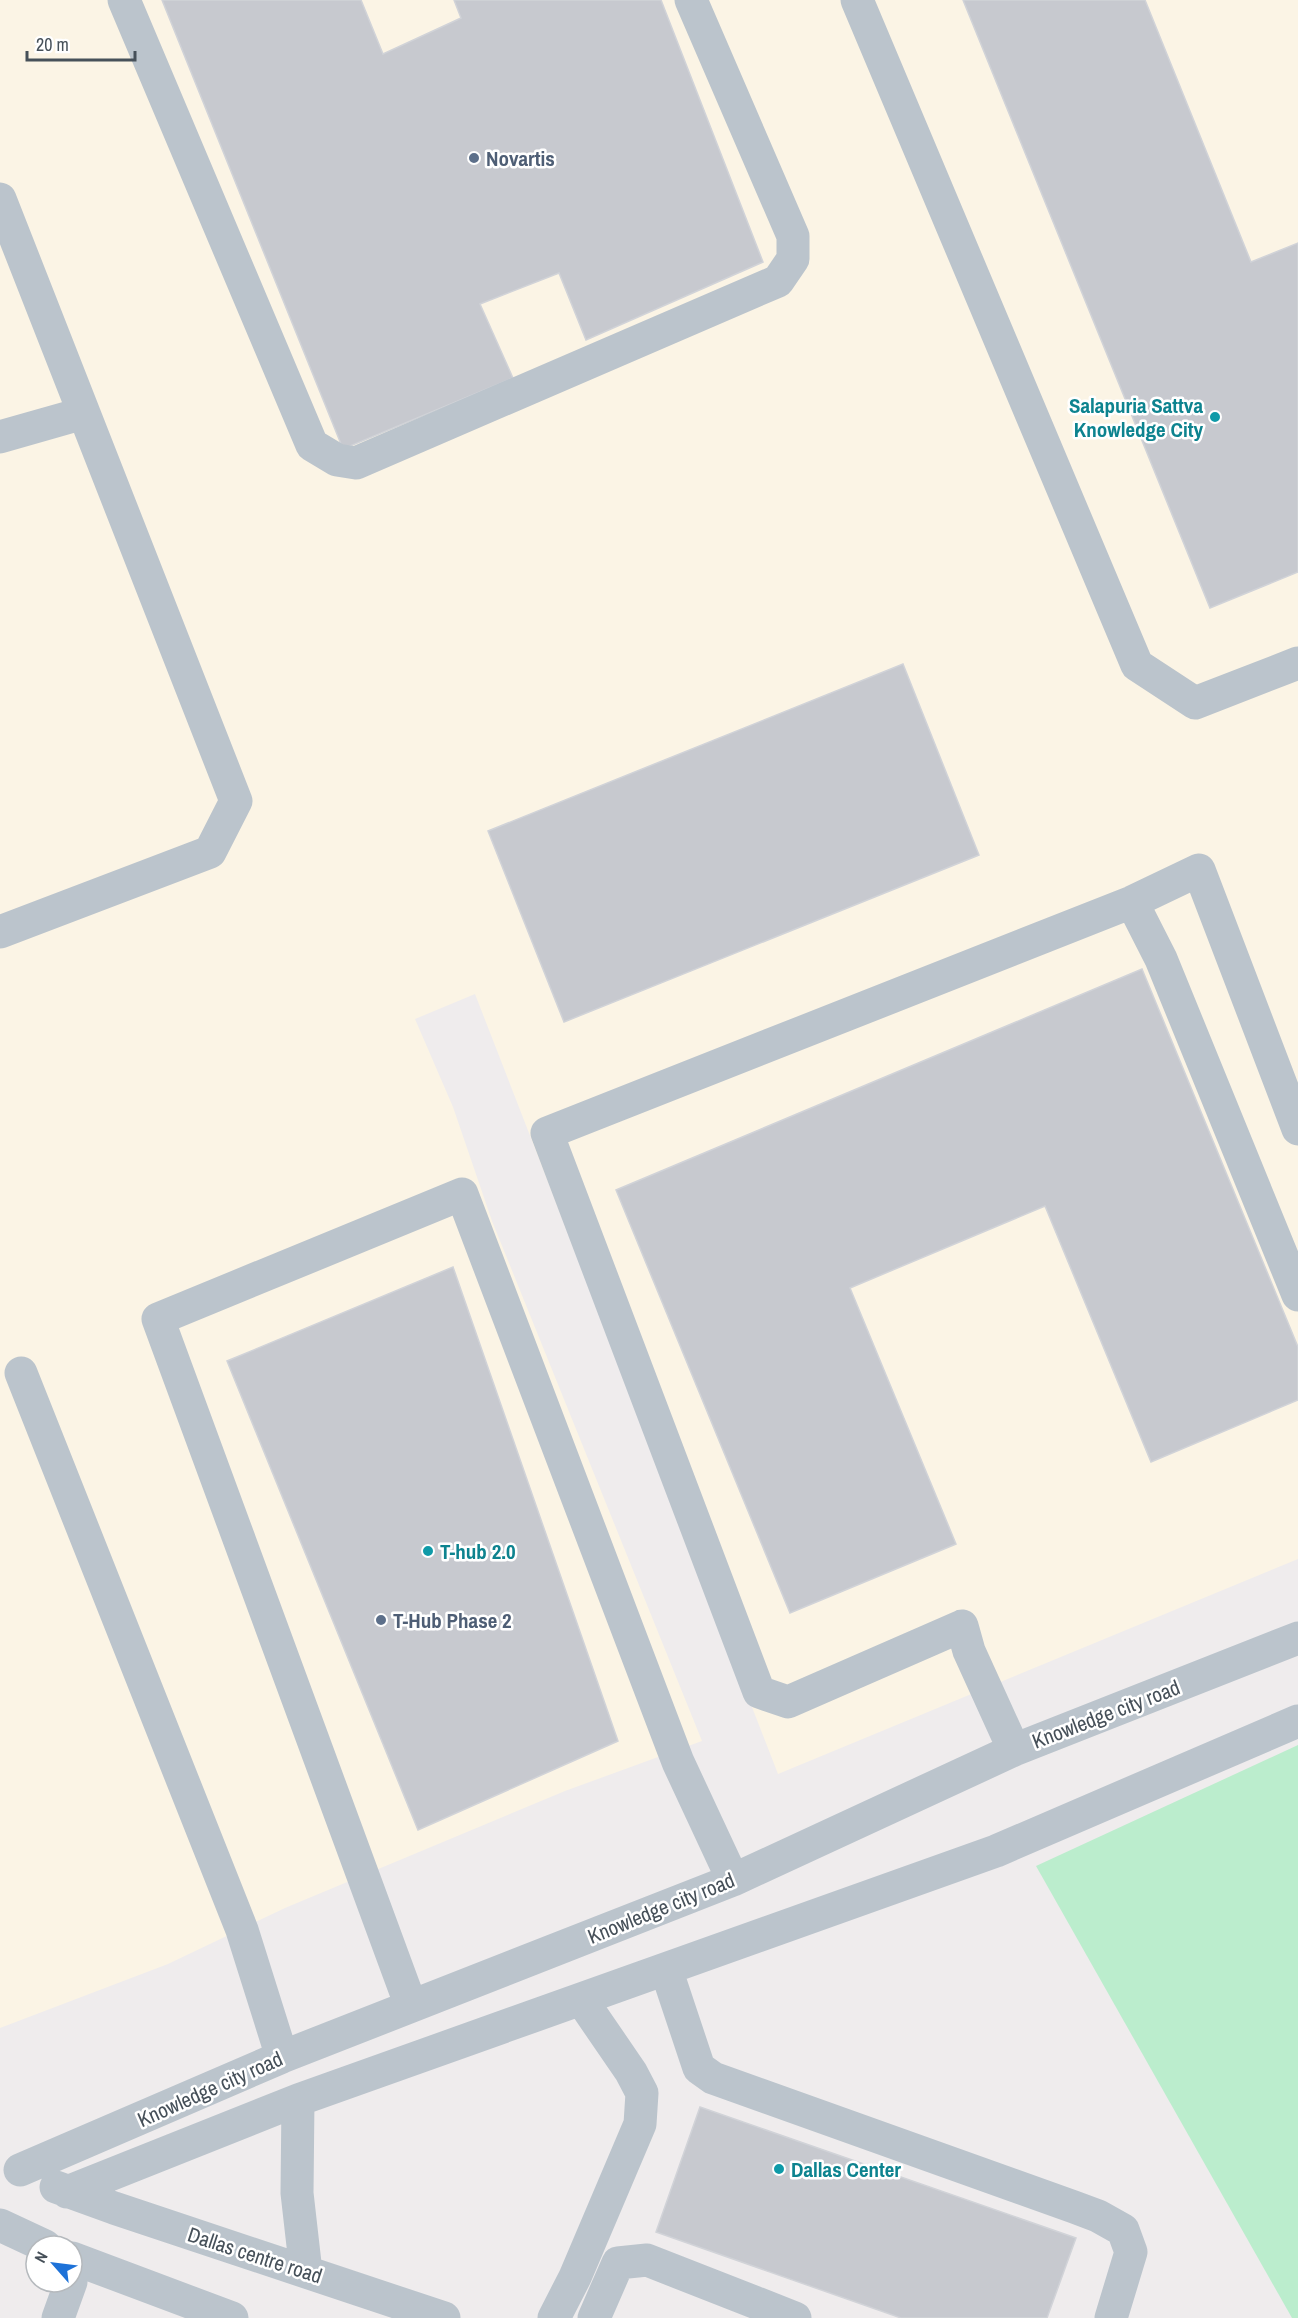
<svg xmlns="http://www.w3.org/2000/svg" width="1298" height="2318" viewBox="0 0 1298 2318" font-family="'Archivo Narrow',sans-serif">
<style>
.commercial{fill:#fbf4e5}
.green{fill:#bbedcd}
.building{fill:#c7c9cf;stroke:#d1d3d8;stroke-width:1.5}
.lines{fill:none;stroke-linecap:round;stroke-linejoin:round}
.minor{stroke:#bbc4cc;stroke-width:33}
.service-dot{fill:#5c6f8a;stroke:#fff;stroke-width:2}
.culture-dot{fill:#0f9aa8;stroke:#fff;stroke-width:2}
.labels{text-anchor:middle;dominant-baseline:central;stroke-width:5;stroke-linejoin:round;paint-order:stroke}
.service-label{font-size:21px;font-weight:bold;fill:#4e5e75;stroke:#fff;text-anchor:start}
.culture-label{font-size:21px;font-weight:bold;fill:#0d838f;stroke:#fff;text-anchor:start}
.street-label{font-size:21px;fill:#465059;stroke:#fff}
</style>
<rect width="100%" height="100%" fill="#efeced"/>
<path class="commercial" d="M 0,0 L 1298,0 L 1298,1559 L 778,1774 L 475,994 L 415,1019 L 453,1107 L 492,1221 L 702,1741 L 565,1791 L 285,1908 L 168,1964 L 0,2028 Z"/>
<path class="green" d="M 1298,1745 L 1298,2318 L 1292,2318 L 1036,1866 Z"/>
<path class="building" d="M 162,0 L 361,0 L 383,54 L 461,18 L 454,0 L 661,0 L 763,262 L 586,340 L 559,273 L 480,304 L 513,378 L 343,449 Z
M 963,0 L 1145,0 L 1251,262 L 1298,243 L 1298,572 L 1210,608 Z
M 903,664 L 979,855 L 564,1022 L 488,831 Z
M 1142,969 L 1298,1347 L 1298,1400 L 1151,1462 L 1045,1206 L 850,1288 L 956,1544 L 790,1613 L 616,1190 Z
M 453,1267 L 618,1741 L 418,1830 L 227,1361 Z
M 700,2107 L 1076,2238 L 1047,2318 L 901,2318 L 656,2232 Z"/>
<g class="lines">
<path class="minor" d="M 124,0 L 312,445 L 337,460 L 356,463 L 778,281 L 793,259 L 793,236 L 691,0
M 857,0 L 1137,665 L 1195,703 L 1298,663
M 0,199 L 236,801 L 210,852 L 0,932
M 0,437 L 84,413
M 1132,902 L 1161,959 L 1298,1295
M 21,1373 L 242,1930 L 282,2057
M 1014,1750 L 969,1651 L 962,1626 L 788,1702 L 759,1692 L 547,1133 L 1132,902 L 1199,870 L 1298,1129
M 666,1969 L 699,2068 L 713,2078 L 1074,2207 L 1098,2216 L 1123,2230 L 1131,2252 L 1111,2318
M 411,2006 L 158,1319 L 462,1194 L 678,1762 L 733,1880
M 298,2100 L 297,2193 L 306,2272
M 20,2170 L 282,2057 L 733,1880 L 1014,1750 L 1298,1638
M 56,2187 L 114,2208 L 444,2318
M 67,2192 L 298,2100 L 996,1851 L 1298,1721
M 0,2225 L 45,2246
M 72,2258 L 232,2318
M 58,2318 L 71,2282
M 554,2318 L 575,2277 L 640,2124 L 642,2093 L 631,2072 L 581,1999
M 594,2318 L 618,2263 L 647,2260 L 795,2318"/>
</g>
<g class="service-dot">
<circle cx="474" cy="158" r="6"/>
<circle cx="381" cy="1620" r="6"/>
</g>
<g class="culture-dot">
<circle cx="1215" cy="417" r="6"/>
<circle cx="428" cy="1551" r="6"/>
<circle cx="779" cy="2169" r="6"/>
</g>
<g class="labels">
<g class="service-label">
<text x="486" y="158">Novartis</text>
<text x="393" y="1620">T-Hub Phase 2</text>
</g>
<g class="culture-label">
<text x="1203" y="405" text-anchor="end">Salapuria Sattva<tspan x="1203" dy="24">Knowledge City</tspan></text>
<text x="440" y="1551">T-hub 2.0</text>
<text x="791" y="2169">Dallas Center</text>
</g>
<g class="street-label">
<text transform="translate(1106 1714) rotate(-21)">Knowledge city road</text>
<text transform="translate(661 1908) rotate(-22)">Knowledge city road</text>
<text transform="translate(210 2089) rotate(-24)">Knowledge city road</text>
<text transform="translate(255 2255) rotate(18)">Dallas centre road</text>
</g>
</g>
<g transform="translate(54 2264) rotate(298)"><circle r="28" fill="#ffffff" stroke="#b5b9bd" stroke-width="1.5"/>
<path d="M0-4.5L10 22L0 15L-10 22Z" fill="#1e72d8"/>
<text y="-9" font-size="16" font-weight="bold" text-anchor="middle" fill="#465059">N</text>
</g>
<path d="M27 51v9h108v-9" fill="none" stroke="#465059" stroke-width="3"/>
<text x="36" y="51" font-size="18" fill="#465059" stroke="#ffffff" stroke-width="4.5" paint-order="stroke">20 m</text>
</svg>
